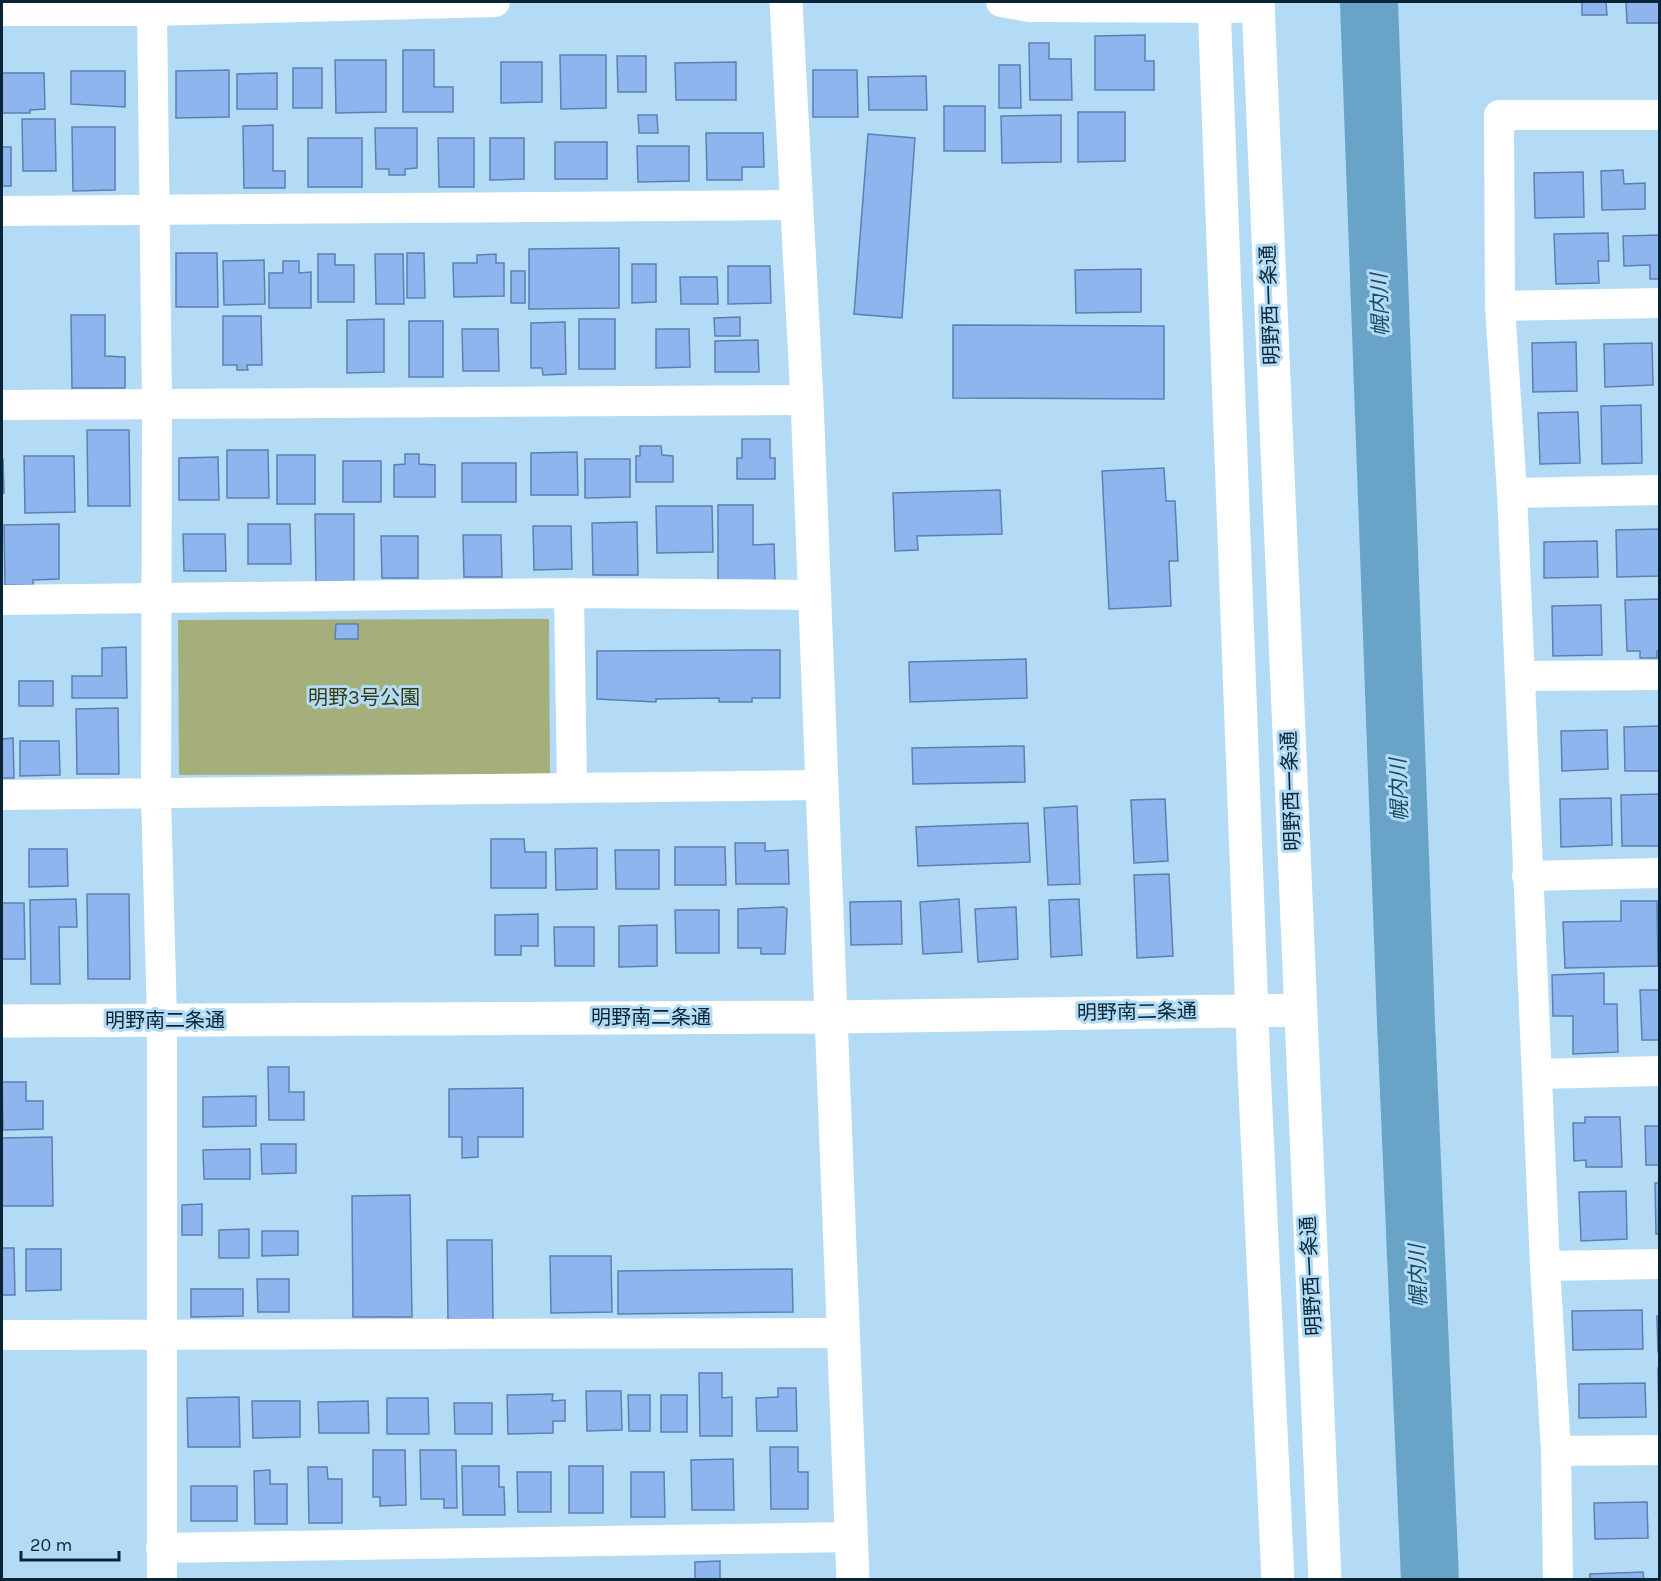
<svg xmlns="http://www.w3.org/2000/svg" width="1661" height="1581" viewBox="0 0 1661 1581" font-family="Karla,'Noto Sans JP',sans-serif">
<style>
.green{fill:#a5af7b}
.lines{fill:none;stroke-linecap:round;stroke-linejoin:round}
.river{stroke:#69a4c8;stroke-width:58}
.building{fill:#8eb5ed;stroke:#5b80b4;stroke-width:1.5}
.minor{stroke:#fff;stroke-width:30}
.tertiary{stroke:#fff;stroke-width:33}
.labels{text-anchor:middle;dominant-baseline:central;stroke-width:6;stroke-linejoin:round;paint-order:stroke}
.street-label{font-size:20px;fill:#082535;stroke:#b4dbf5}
.park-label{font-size:20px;fill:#343a0c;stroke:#b4dbf5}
.water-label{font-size:21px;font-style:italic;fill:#1b4963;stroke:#b4dbf5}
</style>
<rect width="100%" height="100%" fill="#b4dbf5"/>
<path class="green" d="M 549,619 L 550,774 L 179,775 L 178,620 Z"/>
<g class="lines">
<path class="river" d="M 1369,2 L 1406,1022 L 1430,1580"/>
</g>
<path class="building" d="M 1582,2 L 1606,2 L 1607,15 L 1582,15 Z
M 1626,2 L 1660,2 L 1660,23 L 1627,23 Z
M 1145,35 L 1145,61 L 1154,61 L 1154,90 L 1095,90 L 1095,36 Z
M 1029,43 L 1049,43 L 1049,59 L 1071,59 L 1072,100 L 1030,100 Z
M 403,50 L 434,50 L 434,87 L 453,87 L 453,112 L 403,112 Z
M 560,55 L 606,55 L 606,108 L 561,109 Z
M 617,56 L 646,56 L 646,92 L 618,92 Z
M 335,60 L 386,60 L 386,112 L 336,113 Z
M 501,62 L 542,62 L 542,102 L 501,103 Z
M 736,62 L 736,100 L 676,100 L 675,63 Z
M 999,65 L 1020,65 L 1021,108 L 999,108 Z
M 293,68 L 322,68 L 322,108 L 293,108 Z
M 229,70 L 229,117 L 176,118 L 176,71 Z
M 813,70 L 857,70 L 858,117 L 813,117 Z
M 71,71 L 125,71 L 125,107 L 71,104 Z
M 2,73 L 44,73 L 45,109 L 30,110 L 30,113 L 2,113 Z
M 277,73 L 277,109 L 237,109 L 237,74 Z
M 926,76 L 927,110 L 869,110 L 868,77 Z
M 944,106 L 985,106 L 985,151 L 944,151 Z
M 1078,112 L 1125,112 L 1125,161 L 1078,162 Z
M 638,115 L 657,115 L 658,133 L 639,133 Z
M 1061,115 L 1061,162 L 1002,163 L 1001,116 Z
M 22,119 L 55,119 L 56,171 L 23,171 Z
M 273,125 L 273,171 L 285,171 L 285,188 L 244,188 L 243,126 Z
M 72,127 L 115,127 L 115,190 L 73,191 Z
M 375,128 L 417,128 L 417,168 L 405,169 L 405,175 L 389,175 L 389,169 L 376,169 Z
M 706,133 L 763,133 L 764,167 L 742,167 L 742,180 L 707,180 Z
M 868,134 L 915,138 L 902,318 L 854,314 Z
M 308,138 L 362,138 L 362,187 L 308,187 Z
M 438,138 L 474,138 L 474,187 L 439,187 Z
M 490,138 L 524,138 L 524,179 L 490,180 Z
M 555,142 L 607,142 L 607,179 L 555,179 Z
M 637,146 L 689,146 L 689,181 L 638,182 Z
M 2,147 L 11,147 L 11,186 L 2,186 Z
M 1623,170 L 1624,184 L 1645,183 L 1645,209 L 1602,210 L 1601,171 Z
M 1583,172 L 1584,217 L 1535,218 L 1534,173 Z
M 1608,233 L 1609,261 L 1598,261 L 1599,283 L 1556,284 L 1554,234 Z
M 1660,235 L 1660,279 L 1650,279 L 1650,265 L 1624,266 L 1623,236 Z
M 619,248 L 619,308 L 529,309 L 529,249 Z
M 176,253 L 217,253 L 218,307 L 176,307 Z
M 407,253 L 424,253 L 425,298 L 407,298 Z
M 318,254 L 335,254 L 335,265 L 354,265 L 354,302 L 318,302 Z
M 375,254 L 403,254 L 404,304 L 376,304 Z
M 496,254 L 496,263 L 504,263 L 504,296 L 454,297 L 453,263 L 477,263 L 477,255 Z
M 264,260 L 265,304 L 224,305 L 223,261 Z
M 283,261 L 299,261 L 299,273 L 311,272 L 311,308 L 269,308 L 269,273 L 283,273 Z
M 632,264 L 656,264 L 656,302 L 632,303 Z
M 728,266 L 770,266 L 771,303 L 728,304 Z
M 1141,269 L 1141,312 L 1076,313 L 1075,270 Z
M 511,271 L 525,271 L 525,303 L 511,303 Z
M 680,277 L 717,277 L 718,304 L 681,304 Z
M 71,315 L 105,315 L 105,356 L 125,357 L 125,388 L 72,388 Z
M 223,316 L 261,316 L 262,365 L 247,365 L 248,370 L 237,370 L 237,365 L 223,365 Z
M 740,317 L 740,336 L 715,336 L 714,318 Z
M 384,319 L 384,372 L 347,373 L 347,320 Z
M 579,319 L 615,319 L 615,369 L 579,369 Z
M 409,321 L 443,321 L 443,377 L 409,377 Z
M 565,322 L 566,374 L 543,375 L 542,368 L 531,368 L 531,323 Z
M 953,325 L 1164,326 L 1164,399 L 953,398 Z
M 462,329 L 498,329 L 499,371 L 463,371 Z
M 656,329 L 689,329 L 690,367 L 656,368 Z
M 758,340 L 759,372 L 715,372 L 715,341 Z
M 1576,342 L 1577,391 L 1533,392 L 1532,343 Z
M 1652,343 L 1653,385 L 1605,387 L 1604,344 Z
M 1641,405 L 1642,463 L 1602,464 L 1601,406 Z
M 1578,412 L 1580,463 L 1540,464 L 1538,413 Z
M 87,430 L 129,430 L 130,506 L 88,506 Z
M 742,439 L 770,439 L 770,458 L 775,458 L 775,479 L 737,479 L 737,458 L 742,458 Z
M 640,446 L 661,446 L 662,455 L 673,456 L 673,482 L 636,482 L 636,456 L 640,456 Z
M 227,450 L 268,450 L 269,498 L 227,498 Z
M 577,452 L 578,495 L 531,495 L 531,453 Z
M 405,454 L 419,454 L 419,464 L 435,465 L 435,497 L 394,497 L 394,465 L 405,464 Z
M 277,455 L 315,455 L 315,504 L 277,504 Z
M 24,456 L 74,456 L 75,512 L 25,513 Z
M 218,457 L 219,500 L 179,500 L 179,458 Z
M 2,459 L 3,459 L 4,493 L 2,493 Z
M 585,459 L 630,459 L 630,497 L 585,498 Z
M 343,461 L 381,461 L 381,502 L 343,502 Z
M 462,463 L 516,463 L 516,502 L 462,502 Z
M 1164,468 L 1166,501 L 1175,501 L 1178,561 L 1169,561 L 1171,606 L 1109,609 L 1102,471 Z
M 1000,490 L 1002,534 L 917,536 L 918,550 L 895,551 L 893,493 Z
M 718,505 L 753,505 L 753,545 L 774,544 L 775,581 L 718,581 Z
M 656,506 L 712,506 L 713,552 L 657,553 Z
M 315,514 L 354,514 L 354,585 L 316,585 Z
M 637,522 L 638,575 L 593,575 L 592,523 Z
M 59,524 L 59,579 L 33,580 L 33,585 L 5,585 L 4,525 Z
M 248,524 L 290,524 L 291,564 L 248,564 Z
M 533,526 L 571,526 L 572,569 L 534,570 Z
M 1660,529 L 1660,576 L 1617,577 L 1616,530 Z
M 183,534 L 225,534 L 226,571 L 184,571 Z
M 463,535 L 501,535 L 502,577 L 464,577 Z
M 381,536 L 418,536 L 418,578 L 382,578 Z
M 1597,541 L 1598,577 L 1544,578 L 1544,542 Z
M 1660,599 L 1660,651 L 1657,651 L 1657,658 L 1640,658 L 1640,651 L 1627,651 L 1625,600 Z
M 1601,605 L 1602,655 L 1553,656 L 1552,606 Z
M 336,624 L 358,624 L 358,639 L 335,639 Z
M 126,647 L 127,698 L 72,698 L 72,676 L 102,676 L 102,648 Z
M 780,650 L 780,698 L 752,698 L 752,702 L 719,702 L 719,698 L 656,699 L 656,702 L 597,699 L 597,651 Z
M 1026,659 L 1027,698 L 910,702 L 909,662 Z
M 19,681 L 53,681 L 53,706 L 19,706 Z
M 118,708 L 119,774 L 77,774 L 76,709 Z
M 1660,726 L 1660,771 L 1625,771 L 1624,727 Z
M 1607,730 L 1608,769 L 1562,771 L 1561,731 Z
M 13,738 L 14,778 L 2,778 L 2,739 Z
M 20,741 L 59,741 L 60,775 L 20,776 Z
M 1024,746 L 1025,782 L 913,784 L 912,748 Z
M 1660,794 L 1660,846 L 1622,846 L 1621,795 Z
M 1611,798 L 1612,845 L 1561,847 L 1560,799 Z
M 1165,799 L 1168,861 L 1134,863 L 1131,800 Z
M 1077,806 L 1080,884 L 1048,885 L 1044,808 Z
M 1028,823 L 1030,862 L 918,866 L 916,827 Z
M 491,839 L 524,839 L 525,852 L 546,852 L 546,888 L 491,888 Z
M 735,843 L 765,843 L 765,851 L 788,850 L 789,884 L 736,884 Z
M 675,847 L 725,847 L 726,885 L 675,885 Z
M 597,848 L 597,889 L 556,890 L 555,849 Z
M 29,849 L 67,849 L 68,886 L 29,887 Z
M 615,850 L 659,850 L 659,889 L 616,889 Z
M 1169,874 L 1173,956 L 1137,958 L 1134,875 Z
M 87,894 L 129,894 L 130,979 L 88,979 Z
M 76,899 L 77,927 L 59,927 L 60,984 L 31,984 L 30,900 Z
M 959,899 L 962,952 L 923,954 L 920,902 Z
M 1079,899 L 1082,955 L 1051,957 L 1049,900 Z
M 901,901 L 902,944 L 851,945 L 850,902 Z
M 1621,901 L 1657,901 L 1658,966 L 1565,968 L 1563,922 L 1621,921 Z
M 2,903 L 24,903 L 25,959 L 2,959 Z
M 784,907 L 787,909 L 785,954 L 761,954 L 761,948 L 738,948 L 738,909 Z
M 1016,907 L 1018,959 L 978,962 L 975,909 Z
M 675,910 L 719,910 L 719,953 L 676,953 Z
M 538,914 L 538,946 L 521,946 L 521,955 L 495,955 L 495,915 Z
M 657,925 L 657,966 L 619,967 L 619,926 Z
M 554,927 L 594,927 L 594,966 L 555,966 Z
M 1604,973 L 1604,1004 L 1617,1004 L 1618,1052 L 1573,1054 L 1573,1016 L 1553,1016 L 1552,975 Z
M 1640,990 L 1660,990 L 1660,1040 L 1642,1040 Z
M 268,1067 L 289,1067 L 289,1092 L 304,1092 L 304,1120 L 269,1120 Z
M 2,1082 L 26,1082 L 26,1101 L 43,1101 L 43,1129 L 3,1130 Z
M 523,1088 L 523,1137 L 478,1137 L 478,1157 L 462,1158 L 462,1137 L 449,1137 L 449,1089 Z
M 256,1096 L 256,1126 L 203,1127 L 203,1097 Z
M 1585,1117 L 1620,1117 L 1622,1167 L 1586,1167 L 1586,1160 L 1574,1161 L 1573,1123 L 1585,1123 Z
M 1645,1126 L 1660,1126 L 1660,1165 L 1646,1165 Z
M 52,1137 L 53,1206 L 2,1206 L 2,1138 Z
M 261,1144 L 296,1144 L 296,1173 L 262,1174 Z
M 250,1149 L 250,1179 L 204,1179 L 203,1150 Z
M 1655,1183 L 1660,1183 L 1660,1234 L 1656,1234 Z
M 1626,1191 L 1627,1239 L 1581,1241 L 1579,1192 Z
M 410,1195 L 412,1317 L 353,1317 L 352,1196 Z
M 202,1204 L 202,1235 L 182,1235 L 182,1205 Z
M 249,1229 L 249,1258 L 219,1258 L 219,1230 Z
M 262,1231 L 298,1231 L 298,1255 L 262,1256 Z
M 447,1240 L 492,1240 L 493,1322 L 448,1322 Z
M 2,1248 L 14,1248 L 15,1295 L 2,1295 Z
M 26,1249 L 61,1249 L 61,1290 L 26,1291 Z
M 550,1256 L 611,1256 L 612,1312 L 551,1313 Z
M 792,1269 L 793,1312 L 618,1314 L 618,1271 Z
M 257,1279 L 289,1279 L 289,1312 L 258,1312 Z
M 191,1289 L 243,1289 L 243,1316 L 191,1317 Z
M 1642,1310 L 1643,1349 L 1573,1350 L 1572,1311 Z
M 1657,1316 L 1660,1316 L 1660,1352 L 1658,1352 Z
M 1658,1368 L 1660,1368 L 1660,1419 L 1659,1419 Z
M 699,1373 L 722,1373 L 722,1398 L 732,1397 L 732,1436 L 700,1436 Z
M 1645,1383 L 1646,1417 L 1579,1418 L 1579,1384 Z
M 778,1388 L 796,1388 L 797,1431 L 757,1431 L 756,1398 L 778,1397 Z
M 586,1391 L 621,1391 L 622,1430 L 587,1431 Z
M 553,1394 L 552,1401 L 565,1400 L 565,1421 L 553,1421 L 553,1433 L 508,1434 L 507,1395 Z
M 628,1395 L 650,1395 L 650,1431 L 629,1431 Z
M 661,1395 L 687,1395 L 687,1432 L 661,1432 Z
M 239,1397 L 240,1447 L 188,1447 L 187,1398 Z
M 387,1398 L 428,1398 L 429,1434 L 387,1434 Z
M 252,1401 L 300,1401 L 300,1437 L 253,1438 Z
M 368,1401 L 369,1433 L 319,1433 L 318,1402 Z
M 454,1403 L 492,1403 L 492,1434 L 455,1434 Z
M 770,1447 L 798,1447 L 798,1472 L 808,1472 L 808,1509 L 771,1509 Z
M 373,1450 L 405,1450 L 406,1505 L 380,1506 L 380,1497 L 373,1497 Z
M 420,1450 L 456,1450 L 457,1508 L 444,1508 L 444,1499 L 421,1499 Z
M 733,1459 L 734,1510 L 692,1510 L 691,1460 Z
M 462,1466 L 499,1466 L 499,1487 L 504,1487 L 505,1515 L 463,1515 Z
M 569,1466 L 603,1466 L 603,1513 L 569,1513 Z
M 308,1467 L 327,1467 L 328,1479 L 342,1479 L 342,1523 L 309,1523 Z
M 270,1470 L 270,1484 L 287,1484 L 287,1524 L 255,1524 L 254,1471 Z
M 517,1472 L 551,1472 L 551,1512 L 518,1512 Z
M 631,1472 L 664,1472 L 665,1517 L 631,1517 Z
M 191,1486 L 237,1486 L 237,1521 L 191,1521 Z
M 1647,1502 L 1648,1538 L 1595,1539 L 1594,1503 Z
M 720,1561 L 720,1580 L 695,1580 L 695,1562 Z
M 1643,1572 L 1644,1580 L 1590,1580 L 1590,1574 Z"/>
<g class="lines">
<path class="minor" d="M 1001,2 L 1029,7 L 1258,8
M 2,11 L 152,11 L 495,2
M 152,11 L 157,403 L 156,795 L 162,1020 L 162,1580
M 2,211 L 798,205
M 1500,306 L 1660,303
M 2,405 L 807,400
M 1512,493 L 1660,490
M 569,593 L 572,787
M 2,600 L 569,593 L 814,595
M 1520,676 L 1660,675
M 2,795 L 822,785
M 1527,876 L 1660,873
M 1537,1074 L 1660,1071
M 1545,1266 L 1660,1264
M 2,1335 L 844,1333
M 1556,1451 L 1660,1450
M 161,1548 L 851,1537
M 1558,1580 L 1556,1451 L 1545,1266 L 1512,493 L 1500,306 L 1499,115 L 1660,115"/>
<path class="tertiary" d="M 786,2 L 807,400 L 853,1580
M 1214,2 L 1254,1069 L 1278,1580
M 1258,2 L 1325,1580
M 2,1021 L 831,1017 L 1300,1010"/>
</g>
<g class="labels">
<g class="street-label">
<text transform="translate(1270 305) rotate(-92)">明野西一条通</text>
<text transform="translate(1291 791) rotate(-92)">明野西一条通</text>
<text transform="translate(1137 1012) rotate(-1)">明野南二条通</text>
<text x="651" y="1017">明野南二条通</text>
<text x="165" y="1020">明野南二条通</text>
<text transform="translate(1311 1276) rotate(-93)">明野西一条通</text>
</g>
<g class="park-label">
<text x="364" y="697">明野3号公園</text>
</g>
<g class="water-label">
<text transform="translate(1380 305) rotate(-92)">幌内川</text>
<text transform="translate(1399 790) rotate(-92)">幌内川</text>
<text transform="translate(1418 1276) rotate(-92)">幌内川</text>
</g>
</g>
<rect width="1661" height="1581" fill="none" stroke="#082535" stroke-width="6"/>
<path d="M21 1551v9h98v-9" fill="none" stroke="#082535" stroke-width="3"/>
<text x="30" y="1551" font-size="18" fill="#082535" stroke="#b4dbf5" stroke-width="4.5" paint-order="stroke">20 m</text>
</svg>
